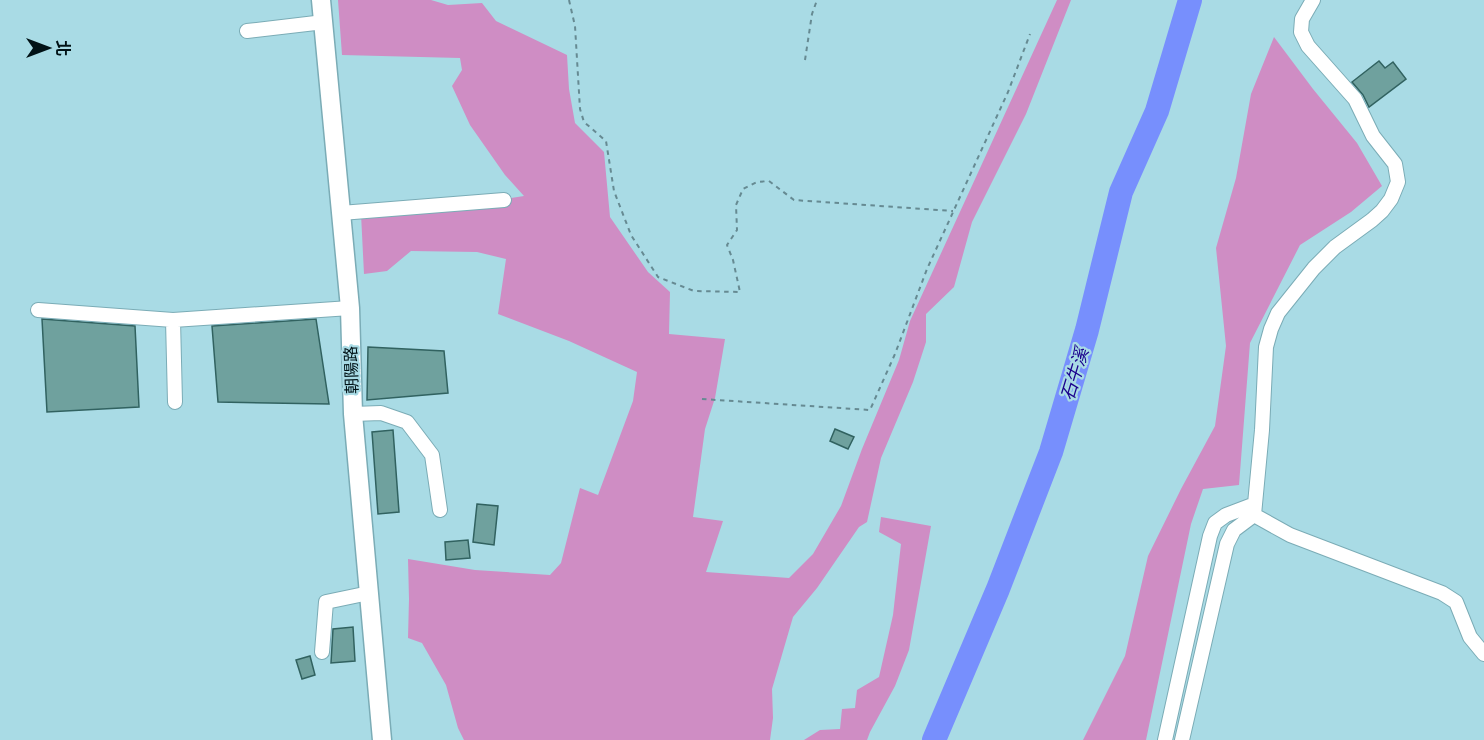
<svg xmlns="http://www.w3.org/2000/svg" width="1484" height="740" viewBox="0 0 1484 740" font-family="'Noto Sans','Noto Sans TC',sans-serif">
<style>
.green{fill:#cf8dc4}
.lines{fill:none;stroke-linecap:round;stroke-linejoin:round}
.river{stroke:#778ffd;stroke-width:24}
.building{fill:#6fa19e;stroke:#316260;stroke-width:1.5}
.minor-casing{stroke:#7bacb6;stroke-width:16}
.major-casing{stroke:#7bacb6;stroke-width:21}
.path{stroke:#668a92;stroke-width:2;stroke-dasharray:4.5 4.5;stroke-linecap:butt}
.minor{stroke:#fff;stroke-width:14}
.major{stroke:#fff;stroke-width:18}
.labels{text-anchor:middle;dominant-baseline:central;stroke-width:4.5;stroke-linejoin:round;paint-order:stroke}
.street-label{font-size:16px;fill:#011216;stroke:#a9dbe5}
.water-label{font-size:18px;font-style:italic;fill:#1b028d;stroke:#a9dbe5}
</style>
<rect width="100%" height="100%" fill="#a9dbe5"/>
<path class="green" d="M 338,0 L 431,0 L 448,5 L 482,3 L 496,21 L 567,55 L 569,89 L 575,123 L 604,152 L 610,217 L 648,272 L 670,292 L 669,334 L 725,339 L 715,398 L 705,429 L 693,517 L 723,521 L 706,572 L 789,578 L 813,554 L 841,506 L 862,449 L 899,360 L 910,321 L 1057,0 L 1071,0 L 1026,114 L 972,222 L 954,287 L 926,314 L 926,342 L 913,382 L 881,458 L 867,522 L 859,527 L 817,588 L 793,617 L 772,689 L 773,718 L 770,740 L 464,740 L 458,728 L 446,685 L 422,643 L 408,638 L 409,599 L 408,559 L 475,570 L 550,575 L 561,563 L 580,488 L 598,495 L 633,401 L 637,372 L 569,341 L 498,314 L 506,259 L 477,252 L 411,251 L 387,271 L 364,274 L 361,214 L 420,212 L 524,196 L 505,175 L 470,125 L 452,86 L 462,70 L 460,58 L 342,55 Z
M 1274,37 L 1313,89 L 1357,143 L 1382,186 L 1351,212 L 1300,245 L 1250,343 L 1239,485 L 1203,489 L 1191,524 L 1146,740 L 1083,740 L 1125,656 L 1148,556 L 1181,489 L 1215,426 L 1226,346 L 1216,248 L 1236,178 L 1251,94 Z
M 881,517 L 931,526 L 909,650 L 895,686 L 870,732 L 867,740 L 804,740 L 820,730 L 840,729 L 842,709 L 855,708 L 857,690 L 879,677 L 893,615 L 901,544 L 879,532 Z"/>
<g class="lines">
<path class="river" d="M 934,740 L 998,589 L 1051,452 L 1087,330 L 1121,192 L 1157,111 L 1190,0"/>
</g>
<path class="building" d="M 1379,61 L 1385,68 L 1393,62 L 1406,79 L 1369,107 L 1363,95 L 1352,82 Z
M 42,319 L 135,326 L 139,407 L 47,412 Z
M 316,319 L 329,404 L 218,402 L 212,326 Z
M 368,347 L 444,351 L 448,393 L 367,400 Z
M 835,429 L 854,437 L 848,449 L 830,441 Z
M 393,430 L 399,512 L 378,514 L 372,432 Z
M 477,504 L 498,506 L 494,545 L 473,542 Z
M 468,540 L 470,558 L 446,560 L 445,542 Z
M 353,627 L 355,661 L 331,663 L 333,629 Z
M 310,656 L 315,675 L 302,679 L 296,660 Z"/>
<g class="lines">
<g class="minor-casing">
<path id="minor" d="M 247,31 L 324,22
M 341,213 L 504,200
M 38,310 L 173,320 L 350,308
M 173,320 L 175,402
M 353,414 L 381,413 L 407,422 L 432,455 L 440,510
M 1255,504 L 1254,515 L 1290,535 L 1442,593 L 1456,602 L 1470,637 L 1484,654
M 322,652 L 326,602 L 369,593
M 1165,740 L 1210,536 L 1215,523 L 1226,515 L 1255,504 L 1262,430 L 1266,347 L 1271,329 L 1278,313 L 1314,268 L 1335,247 L 1372,220 L 1382,211 L 1391,199 L 1398,182 L 1395,164 L 1373,136 L 1355,99 L 1308,46 L 1301,32 L 1302,19 L 1313,0
M 1182,740 L 1227,544 L 1234,530 L 1254,515"/>
</g>
<g class="major-casing">
<path id="major" d="M 321,0 L 350,308 L 353,414 L 382,740"/>
</g>
<path class="path" d="M 569,0 L 575,26 L 580,109 L 584,122 L 606,141 L 614,191 L 631,235 L 658,277 L 694,291 L 740,292 L 733,260 L 727,245 L 737,230 L 736,205 L 743,189 L 757,182 L 769,181 L 794,200 L 953,211
M 805,60 L 812,14 L 817,0
M 702,399 L 870,410 L 895,354 L 927,269 L 1008,92 L 1030,34"/>
<use href="#minor" class="minor"/>
<use href="#major" class="major"/>
</g>
<g class="labels">
<g class="street-label">
<text transform="translate(351 370) rotate(-92)">朝陽路</text>
</g>
<g class="water-label">
<text transform="translate(1074 374) rotate(-73)">石牛溪</text>
</g>
</g>
<g transform="translate(48 48) rotate(90)" stroke="#a9dbe5" stroke-width="4.5" paint-order="stroke">
<path d="M0-4.5L10 22L0 15L-10 22Z" fill="#011216"/>
<text y="-9" font-size="16" font-weight="bold" text-anchor="middle" fill="#011216">北</text>
</g>
</svg>
